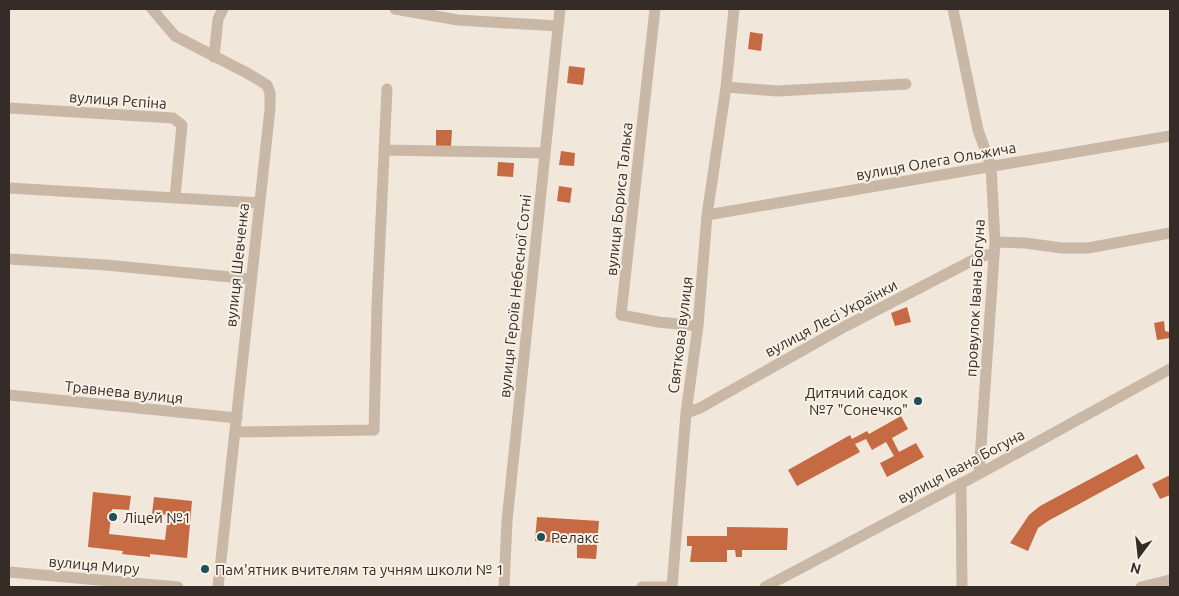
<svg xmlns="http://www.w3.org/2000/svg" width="1179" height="596" viewBox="0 0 1179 596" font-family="Ubuntu,sans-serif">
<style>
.building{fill:#c66a44}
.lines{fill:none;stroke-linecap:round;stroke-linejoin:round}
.minor{stroke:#c9b8a6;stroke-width:11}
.poi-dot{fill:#1d5057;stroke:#f9f1e6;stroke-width:2}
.labels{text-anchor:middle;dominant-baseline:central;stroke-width:4;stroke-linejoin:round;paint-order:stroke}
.street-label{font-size:15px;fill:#352c27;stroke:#f9f1e6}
.poi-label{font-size:15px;fill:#352c27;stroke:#f9f1e6;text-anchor:start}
</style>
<rect width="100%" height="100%" fill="#f1e7da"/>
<path class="building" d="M 750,32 L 763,34 L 761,51 L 748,49 Z
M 569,66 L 585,68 L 583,85 L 567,83 Z
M 436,130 L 452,130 L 451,146 L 436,146 Z
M 561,151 L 575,153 L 574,166 L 559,165 Z
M 498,162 L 514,163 L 513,177 L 497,176 Z
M 559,186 L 572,188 L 570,203 L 557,201 Z
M 907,307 L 911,322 L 895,326 L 891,313 Z
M 1164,321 L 1165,331 L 1169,332 L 1170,338 L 1157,340 L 1154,323 Z
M 901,416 L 908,429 L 892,438 L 899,452 L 916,443 L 924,457 L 887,477 L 880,463 L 894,456 L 886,442 L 872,450 L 866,439 L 855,444 L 860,452 L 797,486 L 788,470 L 850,435 L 852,439 L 867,431 L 869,434 Z
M 1137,454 L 1145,468 L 1048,521 L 1038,528 L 1028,551 L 1010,543 L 1029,515 L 1040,506 Z
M 1170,475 L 1170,495 L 1160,499 L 1152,484 Z
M 93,492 L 131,496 L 129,510 L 112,509 L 109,534 L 165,540 L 168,515 L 152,514 L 154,497 L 192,501 L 187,558 L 150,554 L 150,557 L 122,554 L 123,551 L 88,547 Z
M 537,517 L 599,521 L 596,559 L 577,558 L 577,544 L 535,541 Z
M 727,527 L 788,528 L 787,550 L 742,550 L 742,557 L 736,557 L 735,550 L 727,550 L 727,562 L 690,562 L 692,546 L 687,546 L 687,536 L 727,536 Z"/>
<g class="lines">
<path class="minor" d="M 152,9 L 175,36 L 247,73 L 267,85 L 270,93 L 270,109 L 218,587
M 395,9 L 458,20 L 558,26
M 655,9 L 621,315 L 658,322 L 698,326
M 953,9 L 978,130 L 991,166 L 995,242 L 979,474
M 214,57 L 218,19 L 223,9
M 726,87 L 777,91 L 906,84
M 9,108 L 173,118 L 182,125 L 175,197
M 384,150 L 544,153
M 9,188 L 259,203
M 707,215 L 1170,136
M 995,242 L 1025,243 L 1062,248 L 1088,248 L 1170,233
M 9,259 L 106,265 L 251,279
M 9,395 L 237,418
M 686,413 L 700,408 L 844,327 L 977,258 L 994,253
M 236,432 L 374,430 L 377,306 L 387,89
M 961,483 L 962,587
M 9,572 L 178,587
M 504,587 L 507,521 L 560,9
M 642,587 L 672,587
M 672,587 L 686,413 L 698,326 L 707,215 L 726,87 L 734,9
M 765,587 L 979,474 L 1170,369
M 1141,587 L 1170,580"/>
</g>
<g class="poi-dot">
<circle cx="918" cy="401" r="5"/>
<circle cx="113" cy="517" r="5"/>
<circle cx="541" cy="537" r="5"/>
<circle cx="205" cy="569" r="5"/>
</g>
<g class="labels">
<g class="street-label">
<text transform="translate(118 100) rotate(4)">вулиця Рєпіна</text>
<text transform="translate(936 161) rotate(-10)">вулиця Олега Ольжича</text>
<text transform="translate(619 199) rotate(-84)">вулиця Бориса Талька</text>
<text transform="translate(237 265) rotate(-84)">вулиця Шевченка</text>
<text transform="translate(515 296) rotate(-84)">вулиця Героїв Небесної Сотні</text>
<text transform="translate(975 298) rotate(-87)">провулок Івана Богуна</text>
<text transform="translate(831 318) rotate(-28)">вулиця Лесі Українки</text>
<text transform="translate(680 335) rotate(-83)">Святкова вулиця</text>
<text transform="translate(124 392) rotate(6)">Травнева вулиця</text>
<text transform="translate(961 466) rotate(-28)">вулиця Івана Богуна</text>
<text transform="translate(94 565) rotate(5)">вулиця Миру</text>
</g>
<g class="poi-label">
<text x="908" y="392" text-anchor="end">Дитячий садок<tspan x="908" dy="17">№7 "Сонечко"</tspan></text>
<text x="123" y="517">Ліцей №1</text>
<text x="551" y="537">Релакс</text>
<text x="215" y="569">Пам'ятник вчителям та учням школи № 1</text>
</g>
</g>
<rect width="1179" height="596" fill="none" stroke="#352c27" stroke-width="20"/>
<g transform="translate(1139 556) rotate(195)" stroke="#f9f1e6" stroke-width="4" paint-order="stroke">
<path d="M0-4L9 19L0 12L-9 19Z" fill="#352c27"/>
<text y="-8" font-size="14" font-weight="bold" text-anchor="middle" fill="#352c27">N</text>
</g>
</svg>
